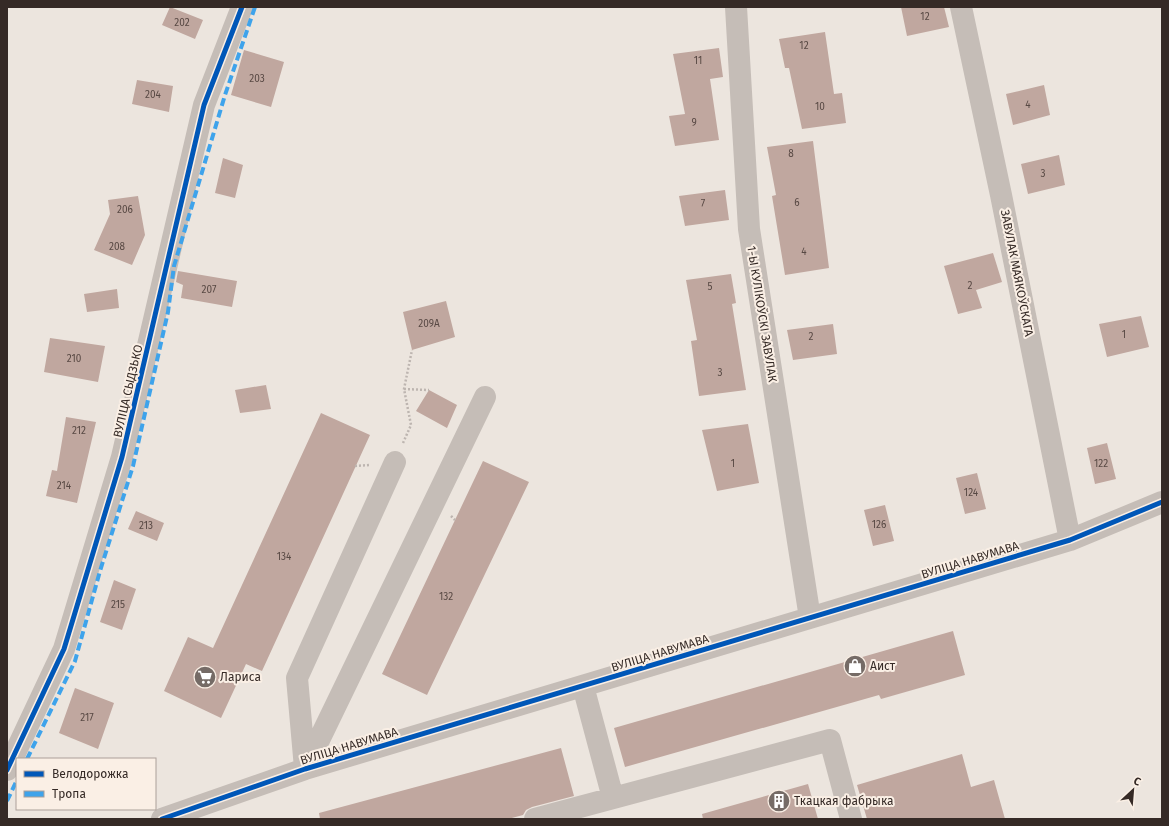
<svg xmlns="http://www.w3.org/2000/svg" width="1169" height="826" viewBox="0 0 1169 826" font-family="'Fira Sans',sans-serif">
<style>
.building{fill:#c0a79f}
.lines{fill:none;stroke-linecap:round;stroke-linejoin:round}
.path{stroke:#bdb5b0;stroke-width:2.5;stroke-dasharray:2 2;stroke-linecap:butt}
.minor{stroke:#c5bdb7;stroke-width:22}
.quiet{stroke:#3ea3eb;stroke-width:4;stroke-dasharray:8 4;stroke-linecap:butt}
.cycleway-casing{stroke:#faefe5;stroke-width:8}
.cycleway{stroke:#0057b8;stroke-width:5}
.labels{text-anchor:middle;dominant-baseline:central;stroke-width:4;stroke-linejoin:round;paint-order:stroke}
.number-label{font-size:10px;fill:#584944}
.street-label{font-size:12px;fill:#352a26;stroke:#faefe5}
.poi-label{font-size:12px;fill:#352a26;stroke:#faefe5;text-anchor:start}
</style>
<rect width="100%" height="100%" fill="#ece5de"/>
<path class="building" d="M 170,7 L 203,20 L 195,39 L 162,25 Z
M 901,7 L 944,7 L 949,27 L 907,36 Z
M 825,32 L 834,94 L 842,93 L 846,123 L 802,129 L 789,68 L 785,68 L 779,39 Z
M 719,48 L 723,77 L 710,79 L 719,140 L 675,146 L 669,116 L 685,114 L 673,54 Z
M 244,50 L 284,62 L 271,107 L 231,95 Z
M 137,80 L 173,86 L 169,112 L 132,104 Z
M 1044,85 L 1050,115 L 1013,125 L 1006,94 Z
M 813,141 L 829,268 L 785,275 L 772,196 L 776,195 L 767,147 Z
M 1059,155 L 1065,185 L 1028,194 L 1021,164 Z
M 223,158 L 243,165 L 235,198 L 215,193 Z
M 725,190 L 729,220 L 685,226 L 679,196 Z
M 138,196 L 145,235 L 132,265 L 94,250 L 110,214 L 108,200 Z
M 993,253 L 1002,282 L 976,290 L 982,308 L 958,314 L 944,266 Z
M 178,271 L 237,281 L 232,307 L 181,298 L 183,285 L 176,282 Z
M 731,274 L 736,303 L 732,304 L 746,390 L 699,396 L 691,341 L 697,340 L 686,280 Z
M 117,289 L 119,308 L 87,312 L 84,294 Z
M 446,301 L 455,337 L 412,350 L 403,312 Z
M 1141,316 L 1149,347 L 1107,357 L 1099,324 Z
M 833,324 L 837,354 L 793,360 L 787,330 Z
M 50,338 L 105,346 L 98,382 L 44,372 Z
M 266,385 L 271,409 L 240,413 L 235,390 Z
M 429,390 L 457,405 L 447,428 L 416,411 Z
M 321,413 L 370,435 L 262,671 L 246,664 L 221,718 L 164,691 L 188,637 L 213,648 Z
M 66,417 L 96,422 L 77,503 L 46,496 L 52,470 L 57,471 Z
M 748,424 L 759,483 L 717,491 L 702,430 Z
M 1107,443 L 1116,479 L 1095,484 L 1087,448 Z
M 483,461 L 529,482 L 427,695 L 382,674 Z
M 977,473 L 986,509 L 965,514 L 956,478 Z
M 885,505 L 894,541 L 873,546 L 864,510 Z
M 136,511 L 164,523 L 157,541 L 128,529 Z
M 114,580 L 136,589 L 122,630 L 100,622 Z
M 953,631 L 965,675 L 881,699 L 879,695 L 625,767 L 614,728 Z
M 75,688 L 114,703 L 98,749 L 59,733 Z
M 561,748 L 574,796 L 532,807 L 526,810 L 523,815 L 508,819 L 320,819 L 319,813 Z
M 962,754 L 971,787 L 994,780 L 1005,819 L 867,819 L 857,785 Z
M 808,784 L 818,819 L 703,819 L 702,814 Z"/>
<g class="lines">
<path class="path" d="M 404,389 L 429,390
M 403,443 L 411,425 L 404,389 L 412,350
M 355,466 L 369,465
M 451,516 L 455,520"/>
<path class="minor" d="M 736,7 L 749,229 L 810,618
M 961,7 L 1001,195 L 1070,540
M 583,686 L 613,798
M 305,768 L 297,678 L 395,462
M 305,769 L 485,397
M 7,770 L 64,649 L 122,457 L 204,105 L 242,7
M 162,819 L 305,769 L 1070,540 L 1162,502
M 535,819 L 830,740 L 851,819"/>
<path class="quiet" d="M 27,759 L 75,661 L 100,571 L 133,466 L 168,312 L 174,266 L 225,95 L 255,7
M 7,801 L 17,780"/>
<g class="cycleway-casing">
<path id="cycleway" d="M 7,770 L 64,649 L 122,457 L 204,105 L 242,7
M 162,819 L 305,769 L 1070,540 L 1162,502"/>
</g>
<use href="#cycleway" class="cycleway"/>
</g>
<defs>
<g id="shop-disc" transform="scale(1.15)"><circle r="9.5" fill="#756b66" stroke="#faefe5"/><path d="M-5-2.5h2.3a2.7 3.5 0 0 1 5.4 0H5L5.5 6h-11ZM-1.5-2.5h3a1.5 2.3 0 0 0-3 0Z" fill="#fff"/></g>
<g id="supermarket-disc" transform="scale(1.15)"><circle r="9.5" fill="#756b66" stroke="#faefe5"/><path d="M-6-5.5h2.5l.6 2H6L4.5 2H-2.5L-4.4-4H-6ZM-1.5 3.2a1.3 1.3 0 1 0 .1 0ZM3 3.2a1.3 1.3 0 1 0 .1 0Z" fill="#fff"/></g>
<g id="building-disc" transform="scale(1.15)"><circle r="9.5" fill="#756b66" stroke="#faefe5"/><path d="M-4-6H4V6H1V3H-1V6H-4ZM-2.5-4.3h1.7v1.8h-1.7ZM.8-4.3h1.7v1.8H.8ZM-2.5-1h1.7V.8h-1.7ZM.8-1h1.7V.8H.8Z" fill="#fff"/></g>
</defs>
<g fill-rule="evenodd">
<use href="#shop-disc" x="855" y="666"/>
<use href="#supermarket-disc" x="205" y="677"/>
<use href="#building-disc" x="779" y="801"/>
</g>
<g class="labels">
<g class="number-label">
<text x="925" y="17">12</text>
<text x="182" y="23">202</text>
<text x="804" y="46">12</text>
<text x="698" y="61">11</text>
<text x="257" y="79">203</text>
<text x="153" y="95">204</text>
<text x="1028" y="105">4</text>
<text x="820" y="107">10</text>
<text x="694" y="123">9</text>
<text x="791" y="154">8</text>
<text x="1043" y="174">3</text>
<text x="797" y="203">6</text>
<text x="703" y="204">7</text>
<text x="125" y="210">206</text>
<text x="117" y="247">208</text>
<text x="804" y="252">4</text>
<text x="970" y="286">2</text>
<text x="710" y="287">5</text>
<text x="209" y="290">207</text>
<text x="429" y="324">209А</text>
<text x="1124" y="335">1</text>
<text x="811" y="337">2</text>
<text x="74" y="359">210</text>
<text x="720" y="373">3</text>
<text x="79" y="431">212</text>
<text x="733" y="464">1</text>
<text x="1101" y="464">122</text>
<text x="64" y="486">214</text>
<text x="971" y="493">124</text>
<text x="879" y="525">126</text>
<text x="146" y="526">213</text>
<text x="284" y="557">134</text>
<text x="446" y="597">132</text>
<text x="118" y="605">215</text>
<text x="87" y="718">217</text>
</g>
<g class="street-label">
<text transform="translate(1017 273) rotate(79)">ЗАВУЛАК МАЯКОЎСКАГА</text>
<text transform="translate(762 314) rotate(81)">1-Ы КУЛІКОЎСКІ ЗАВУЛАК</text>
<text transform="translate(128 391) rotate(-77)">ВУЛІЦА СЫДЗЬКО</text>
<text transform="translate(970 560) rotate(-17)">ВУЛІЦА НАВУМАВА</text>
<text transform="translate(660 653) rotate(-17)">ВУЛІЦА НАВУМАВА</text>
<text transform="translate(349 746) rotate(-17)">ВУЛІЦА НАВУМАВА</text>
</g>
<g class="poi-label">
<text x="870" y="666">Аист</text>
<text x="220" y="677">Лариса</text>
<text x="794" y="801">Ткацкая фабрыка</text>
</g>
</g>
<rect width="1169" height="826" fill="none" stroke="#352a26" stroke-width="16"/>
<rect x="16" y="758" width="140" height="52" fill="#faefe5" stroke="#aba099"/>
<rect x="24" y="771" width="20" height="6" fill="#0057b8" stroke="#aba099"/>
<text x="52" y="778" font-size="12" fill="#352a26">Велодорожка</text>
<rect x="24" y="791" width="20" height="6" fill="#3ea3eb" stroke="#aba099"/>
<text x="52" y="798" font-size="12" fill="#352a26">Тропа</text>
<g transform="translate(1133 790) rotate(26)" stroke="#faefe5" stroke-width="3" paint-order="stroke">
<path d="M0-3L7 15L0 10L-7 15Z" fill="#352a26"/>
<text y="-6" font-size="11" font-weight="bold" text-anchor="middle" fill="#352a26">С</text>
</g>
</svg>
